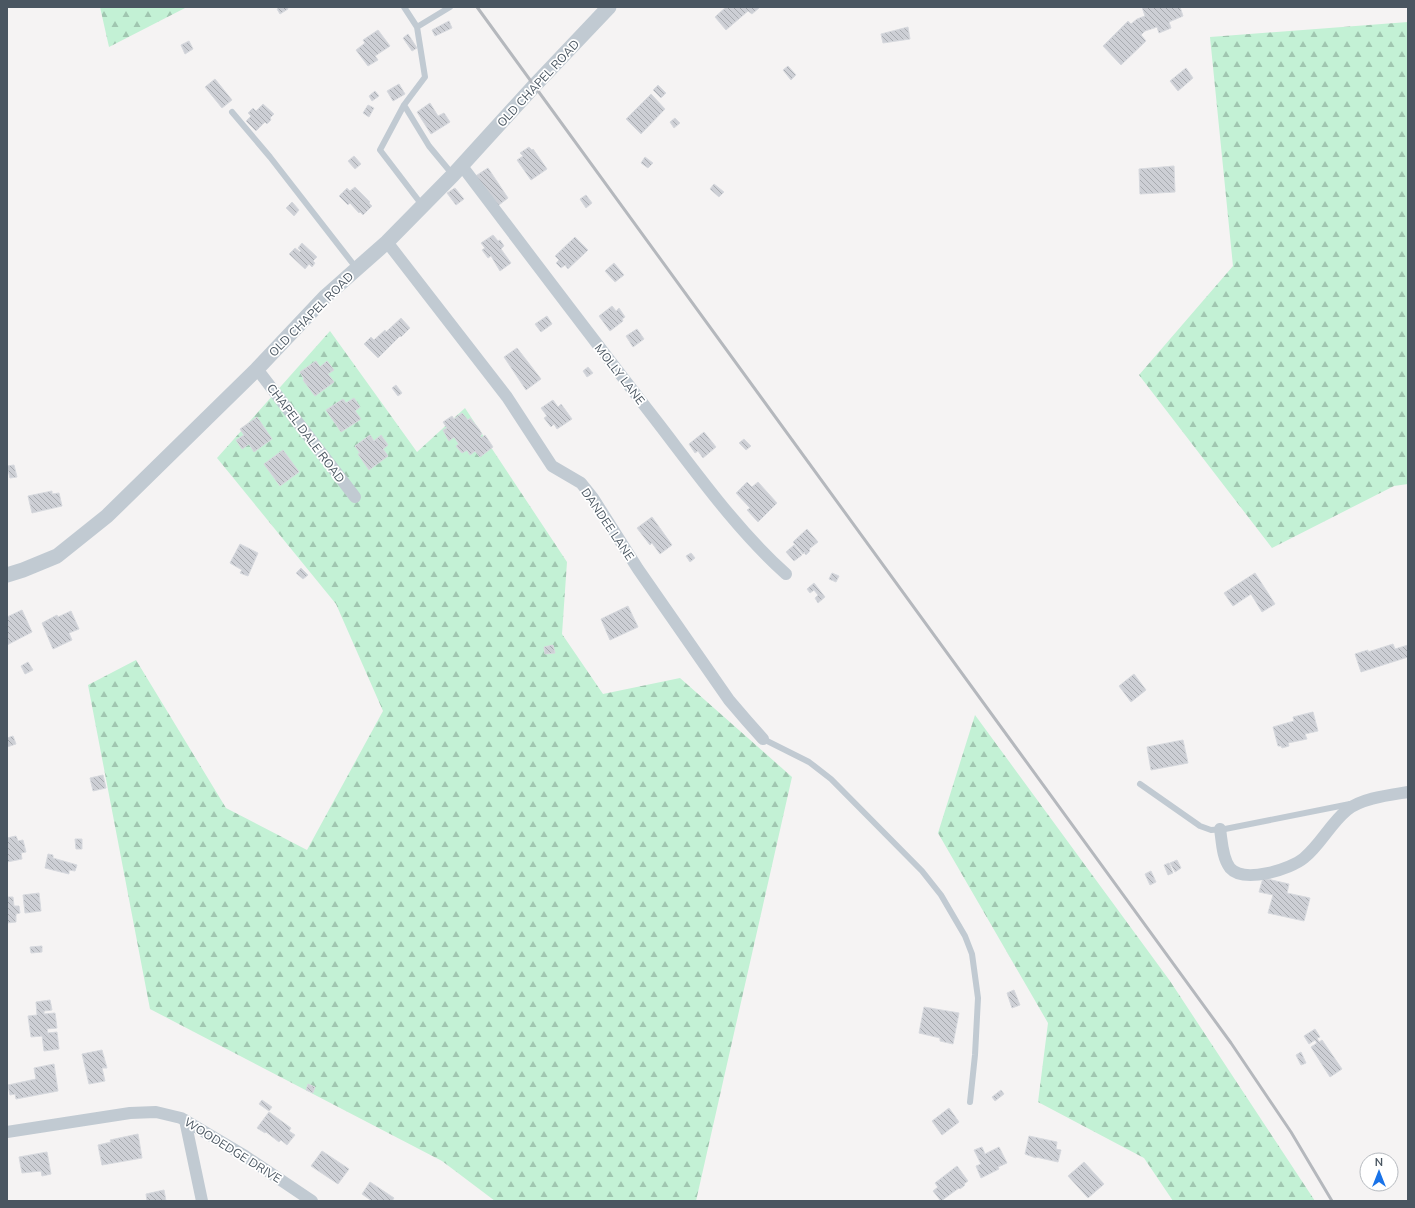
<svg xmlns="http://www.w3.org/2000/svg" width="1415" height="1208" viewBox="0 0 1415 1208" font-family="Mulish,sans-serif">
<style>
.forest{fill:url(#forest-firs)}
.building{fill:url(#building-back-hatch);stroke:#d7d9de}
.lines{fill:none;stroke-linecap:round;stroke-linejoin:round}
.service{stroke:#c1cad2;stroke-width:6}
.minor{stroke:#c1cad2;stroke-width:12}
.tertiary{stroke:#c1cad2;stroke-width:15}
.rail{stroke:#b5b8bd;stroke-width:3}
.labels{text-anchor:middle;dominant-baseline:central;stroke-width:3.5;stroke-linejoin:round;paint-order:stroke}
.street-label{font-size:12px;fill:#4a5661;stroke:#fff}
</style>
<defs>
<pattern id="forest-firs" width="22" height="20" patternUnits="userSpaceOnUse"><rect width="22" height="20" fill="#c3f1d5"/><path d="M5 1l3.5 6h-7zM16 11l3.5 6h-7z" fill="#a0c6b0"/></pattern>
<pattern id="building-back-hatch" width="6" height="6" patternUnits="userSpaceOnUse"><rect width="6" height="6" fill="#cdcfd5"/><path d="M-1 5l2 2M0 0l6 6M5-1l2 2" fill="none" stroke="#a8abb0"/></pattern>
</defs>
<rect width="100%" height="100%" fill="#f5f3f3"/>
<path class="forest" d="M 100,7 L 187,7 L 109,47 Z
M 1408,22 L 1408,484 L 1394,486 L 1272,548 L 1139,375 L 1233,266 L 1210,37 Z
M 330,331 L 417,452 L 465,408 L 567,562 L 562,634 L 603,694 L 680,678 L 792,777 L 696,1201 L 495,1201 L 442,1161 L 150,1009 L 88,685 L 136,660 L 226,808 L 307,850 L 383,711 L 336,604 L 217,458 Z
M 975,715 L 1170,981 L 1315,1201 L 1173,1201 L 1144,1158 L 1038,1102 L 1048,1023 L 938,833 Z"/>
<path class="building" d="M 280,7 L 287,7 L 288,9 L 280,14 L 277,9 Z
M 726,7 L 758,7 L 759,8 L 752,14 L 748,11 L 726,30 L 715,17 Z
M 1142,7 L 1180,7 L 1183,16 L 1169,22 L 1171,28 L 1159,33 L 1157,27 L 1145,31 L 1141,35 L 1146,41 L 1121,65 L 1103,46 L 1128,21 L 1131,24 L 1137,19 L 1145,16 Z
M 449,21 L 452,28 L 435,36 L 432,30 Z
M 908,27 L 910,39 L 883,43 L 881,34 Z
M 378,30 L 390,46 L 375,56 L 378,60 L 368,66 L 356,50 L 365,43 L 363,40 Z
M 408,34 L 417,48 L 412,51 L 403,38 Z
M 189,41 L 193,49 L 185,54 L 181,45 Z
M 788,66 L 796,75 L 791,80 L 783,70 Z
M 1186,68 L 1193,78 L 1178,91 L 1170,81 Z
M 215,79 L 232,100 L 222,108 L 205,87 Z
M 399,84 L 405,94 L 393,101 L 387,91 Z
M 658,85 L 666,93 L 661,98 L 653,90 Z
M 375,91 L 379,96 L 372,101 L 369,96 Z
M 651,94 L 665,109 L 641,134 L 626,119 Z
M 430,103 L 438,116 L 444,113 L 450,122 L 431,134 L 417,112 Z
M 263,104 L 274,114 L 270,118 L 271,120 L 267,124 L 265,122 L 256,131 L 246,121 L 251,116 L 248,113 L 253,108 L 256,111 Z
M 368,105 L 374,108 L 369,117 L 363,113 Z
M 675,118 L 680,123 L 674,128 L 670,122 Z
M 529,147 L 532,150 L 533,149 L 547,169 L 531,180 L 517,160 L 523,156 L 520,153 Z
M 354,156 L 361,164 L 355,169 L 348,161 Z
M 645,157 L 653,163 L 648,168 L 641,163 Z
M 1174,166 L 1175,192 L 1140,194 L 1139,169 Z
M 488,168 L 508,198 L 495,208 L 474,177 Z
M 714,184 L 724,192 L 719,197 L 710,189 Z
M 355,187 L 370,202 L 369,203 L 372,206 L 363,215 L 360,212 L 359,213 L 350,203 L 348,205 L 339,196 L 347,188 L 350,191 Z
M 455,188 L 464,199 L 456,205 L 447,193 Z
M 586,195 L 592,203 L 586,208 L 580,199 Z
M 292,202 L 299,210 L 294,216 L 286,208 Z
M 493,235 L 498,241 L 500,240 L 504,246 L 501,249 L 511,263 L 500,271 L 491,256 L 488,258 L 482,250 L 485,248 L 481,243 Z
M 575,237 L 588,250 L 568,269 L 565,265 L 561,268 L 556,263 L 559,260 L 555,256 Z
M 302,243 L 317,257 L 313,261 L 315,263 L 312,267 L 309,264 L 305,269 L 289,254 L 295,248 L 300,252 L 301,251 L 298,248 Z
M 614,263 L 624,275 L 615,282 L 605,271 Z
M 612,306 L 616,311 L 619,308 L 625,317 L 622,319 L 623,321 L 610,331 L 599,316 Z
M 547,316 L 552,324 L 541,332 L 535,324 Z
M 401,318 L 410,328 L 401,337 L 400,336 L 378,358 L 364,344 L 371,337 L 374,340 L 385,330 L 386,332 Z
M 637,329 L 644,339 L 633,347 L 626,336 Z
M 517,348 L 541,379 L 526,390 L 504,357 Z
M 316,361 L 320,367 L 327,361 L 334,370 L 328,374 L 334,382 L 315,396 L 303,380 L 304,379 L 300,372 Z
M 588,367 L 593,373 L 587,377 L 583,371 Z
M 396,385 L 402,393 L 398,396 L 392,388 Z
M 354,398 L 360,407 L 355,411 L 361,419 L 341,432 L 326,410 L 343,399 L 346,403 Z
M 553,400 L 558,407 L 561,404 L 572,419 L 557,429 L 554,424 L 551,427 L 544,418 L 547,416 L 541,408 Z
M 462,413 L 468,420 L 470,418 L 479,429 L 482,434 L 480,436 L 481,438 L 485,435 L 493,447 L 480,457 L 475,451 L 470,455 L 467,450 L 462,453 L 456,446 L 459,444 L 454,437 L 449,441 L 443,430 L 447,428 L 443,422 L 452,416 L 454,419 Z
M 257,417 L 272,439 L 254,452 L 249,444 L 242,449 L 236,440 L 244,435 L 240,429 Z
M 704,432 L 716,447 L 703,458 L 698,451 L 695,453 L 689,444 Z
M 370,435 L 374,441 L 381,435 L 388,445 L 383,449 L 388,456 L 369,470 L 358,454 L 360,453 L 355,446 Z
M 744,439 L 751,446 L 746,450 L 739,443 Z
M 283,450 L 299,472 L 280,486 L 264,464 Z
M 14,465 L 17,477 L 10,478 L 7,466 Z
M 747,482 L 752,487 L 758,482 L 777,503 L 758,522 L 747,510 L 750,508 L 736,493 Z
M 52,491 L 52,494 L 59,493 L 62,506 L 32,513 L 28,496 Z
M 652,517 L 672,545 L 660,554 L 652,543 L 650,545 L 637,528 Z
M 807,529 L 818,542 L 809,549 L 810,551 L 806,555 L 804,552 L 803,554 L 793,542 Z
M 240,544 L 258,553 L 248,576 L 240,573 L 242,570 L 230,563 Z
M 794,545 L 802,555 L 794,561 L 786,552 Z
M 691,553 L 695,558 L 690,562 L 686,556 Z
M 301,568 L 308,575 L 303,579 L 296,573 Z
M 832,573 L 839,576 L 836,582 L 829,579 Z
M 1255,573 L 1275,604 L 1262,612 L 1251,594 L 1233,606 L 1224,593 Z
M 814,583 L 825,597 L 818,603 L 815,598 L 818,595 L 814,590 L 810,593 L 807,589 Z
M 628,606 L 638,627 L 610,640 L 601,619 Z
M 22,610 L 32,632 L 7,645 L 7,617 Z
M 71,611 L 79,629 L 69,633 L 72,640 L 53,649 L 42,623 L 57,615 L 58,617 Z
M 1393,644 L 1395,649 L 1408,645 L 1408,657 L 1361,672 L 1355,654 L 1368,650 L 1368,652 Z
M 553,645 L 555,653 L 545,654 L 544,647 Z
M 28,662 L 33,670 L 25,674 L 21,666 Z
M 1134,674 L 1146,690 L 1131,702 L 1119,686 Z
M 1313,712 L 1318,731 L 1305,734 L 1307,739 L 1288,743 L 1289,746 L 1282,748 L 1281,746 L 1278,746 L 1273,727 L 1294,721 L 1293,717 Z
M 13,736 L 16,744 L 7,747 L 7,738 Z
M 1183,740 L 1188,763 L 1151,770 L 1147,747 Z
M 103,775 L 106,788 L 93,791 L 90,778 Z
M 16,836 L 18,841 L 23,840 L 26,852 L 21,853 L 22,859 L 7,862 L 7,838 Z
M 75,839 L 82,839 L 82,849 L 76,849 Z
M 48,854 L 53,855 L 53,858 L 77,865 L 75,871 L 69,870 L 69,874 L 45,868 Z
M 1177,860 L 1181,868 L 1175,872 L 1170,863 Z
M 1169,863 L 1173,873 L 1168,875 L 1164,865 Z
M 1151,871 L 1156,882 L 1150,885 L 1145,874 Z
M 1263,878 L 1289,884 L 1287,893 L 1310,898 L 1304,921 L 1268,913 L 1273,895 L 1259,892 Z
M 39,893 L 41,911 L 25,913 L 23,895 Z
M 7,897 L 13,897 L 14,906 L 19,906 L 20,913 L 16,914 L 16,922 L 7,923 Z
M 42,946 L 42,952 L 31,953 L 30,947 Z
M 1014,990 L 1020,1005 L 1012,1008 L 1007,993 Z
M 50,1000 L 52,1010 L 44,1011 L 44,1014 L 55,1013 L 57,1028 L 47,1029 L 48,1033 L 57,1032 L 59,1049 L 44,1051 L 42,1036 L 31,1037 L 28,1016 L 37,1015 L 36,1002 Z
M 924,1007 L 959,1013 L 953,1044 L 940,1041 L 940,1038 L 919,1033 Z
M 1315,1029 L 1320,1037 L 1317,1038 L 1319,1042 L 1322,1040 L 1342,1069 L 1330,1077 L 1311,1047 L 1317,1043 L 1315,1040 L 1309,1044 L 1304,1036 Z
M 102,1050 L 107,1068 L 102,1068 L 105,1081 L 89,1084 L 82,1054 Z
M 1301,1052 L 1306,1063 L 1301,1065 L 1296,1055 Z
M 54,1064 L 58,1091 L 16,1099 L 15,1094 L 10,1095 L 8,1085 L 36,1079 L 34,1068 Z
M 308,1084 L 315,1087 L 313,1093 L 306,1090 Z
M 1001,1090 L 1004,1094 L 995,1101 L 992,1097 Z
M 262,1100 L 272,1107 L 269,1111 L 259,1104 Z
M 949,1108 L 959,1122 L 942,1135 L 932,1121 Z
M 269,1112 L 291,1128 L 289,1131 L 295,1135 L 287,1145 L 281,1140 L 279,1142 L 266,1132 L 265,1133 L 257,1128 Z
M 138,1134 L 142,1158 L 102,1165 L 98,1145 L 111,1142 L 110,1140 Z
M 1029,1136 L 1057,1142 L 1056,1149 L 1061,1150 L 1058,1162 L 1036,1157 L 1036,1158 L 1025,1154 Z
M 982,1147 L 985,1154 L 999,1147 L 1007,1163 L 998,1167 L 999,1169 L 981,1178 L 976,1166 L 981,1164 L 974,1150 Z
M 322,1151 L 349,1169 L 338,1184 L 311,1166 Z
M 47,1152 L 51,1174 L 42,1176 L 41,1171 L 22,1173 L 19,1157 Z
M 1084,1162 L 1104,1184 L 1088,1198 L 1068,1176 Z
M 957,1166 L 968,1181 L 964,1184 L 965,1185 L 960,1189 L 959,1188 L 941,1201 L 933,1191 L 938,1187 L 935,1183 Z
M 370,1182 L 394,1198 L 392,1201 L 372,1201 L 362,1194 Z
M 164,1190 L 166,1201 L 147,1201 L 146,1194 Z"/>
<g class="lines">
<path class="service" d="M 417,27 L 450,7
M 404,105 L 425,77 L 417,27 L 404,7
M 232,112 L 270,157 L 357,269
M 422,205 L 380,150 L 404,105 L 429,146 L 453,175
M 763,739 L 809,762 L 831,779 L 922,871 L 941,895 L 965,936 L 972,954 L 978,998 L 975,1055 L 970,1102
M 1140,784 L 1200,826 L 1211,830 L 1225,829 L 1350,804"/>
<path class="minor" d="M 462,166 C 527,252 592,338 658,423 C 698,475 737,530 786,574
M 387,242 L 507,397 L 552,466 L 581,483 L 593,498 L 638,569 L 729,700 L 747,721 L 763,739
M 257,369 L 355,497
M 1220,829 C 1222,841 1222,858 1230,868 C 1244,884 1291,869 1304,858 C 1321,844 1330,824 1347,810 C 1362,798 1390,795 1408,792
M 185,1120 L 202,1201
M 7,1132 L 130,1113 L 156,1112 L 181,1118 L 245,1156 L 312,1201"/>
<path class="tertiary" d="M 7,575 L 23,570 L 57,556 L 107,516 L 257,369 L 326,296 L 387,242 L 453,175 L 535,85 L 609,7"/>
<path class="rail" d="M 477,7 L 1231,1043 L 1291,1132 L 1332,1201"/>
</g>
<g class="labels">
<g class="street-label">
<text transform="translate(538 83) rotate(-47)">OLD CHAPEL ROAD</text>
<text transform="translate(311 314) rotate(-45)">OLD CHAPEL ROAD</text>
<text transform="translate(620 374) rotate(52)">MOLLY LANE</text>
<text transform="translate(306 433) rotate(53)">CHAPEL DALE ROAD</text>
<text transform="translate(608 524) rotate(56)">DANDEE LANE</text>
<text transform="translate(233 1150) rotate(32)">WOODEDGE DRIVE</text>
</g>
</g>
<rect width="1415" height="1208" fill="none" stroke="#4a5661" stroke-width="16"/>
<g transform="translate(1379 1172)"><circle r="19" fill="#ffffff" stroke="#b7bbc0"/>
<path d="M0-3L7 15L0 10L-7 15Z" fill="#1a73e8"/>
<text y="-6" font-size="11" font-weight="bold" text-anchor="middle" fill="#4a5661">N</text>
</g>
</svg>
